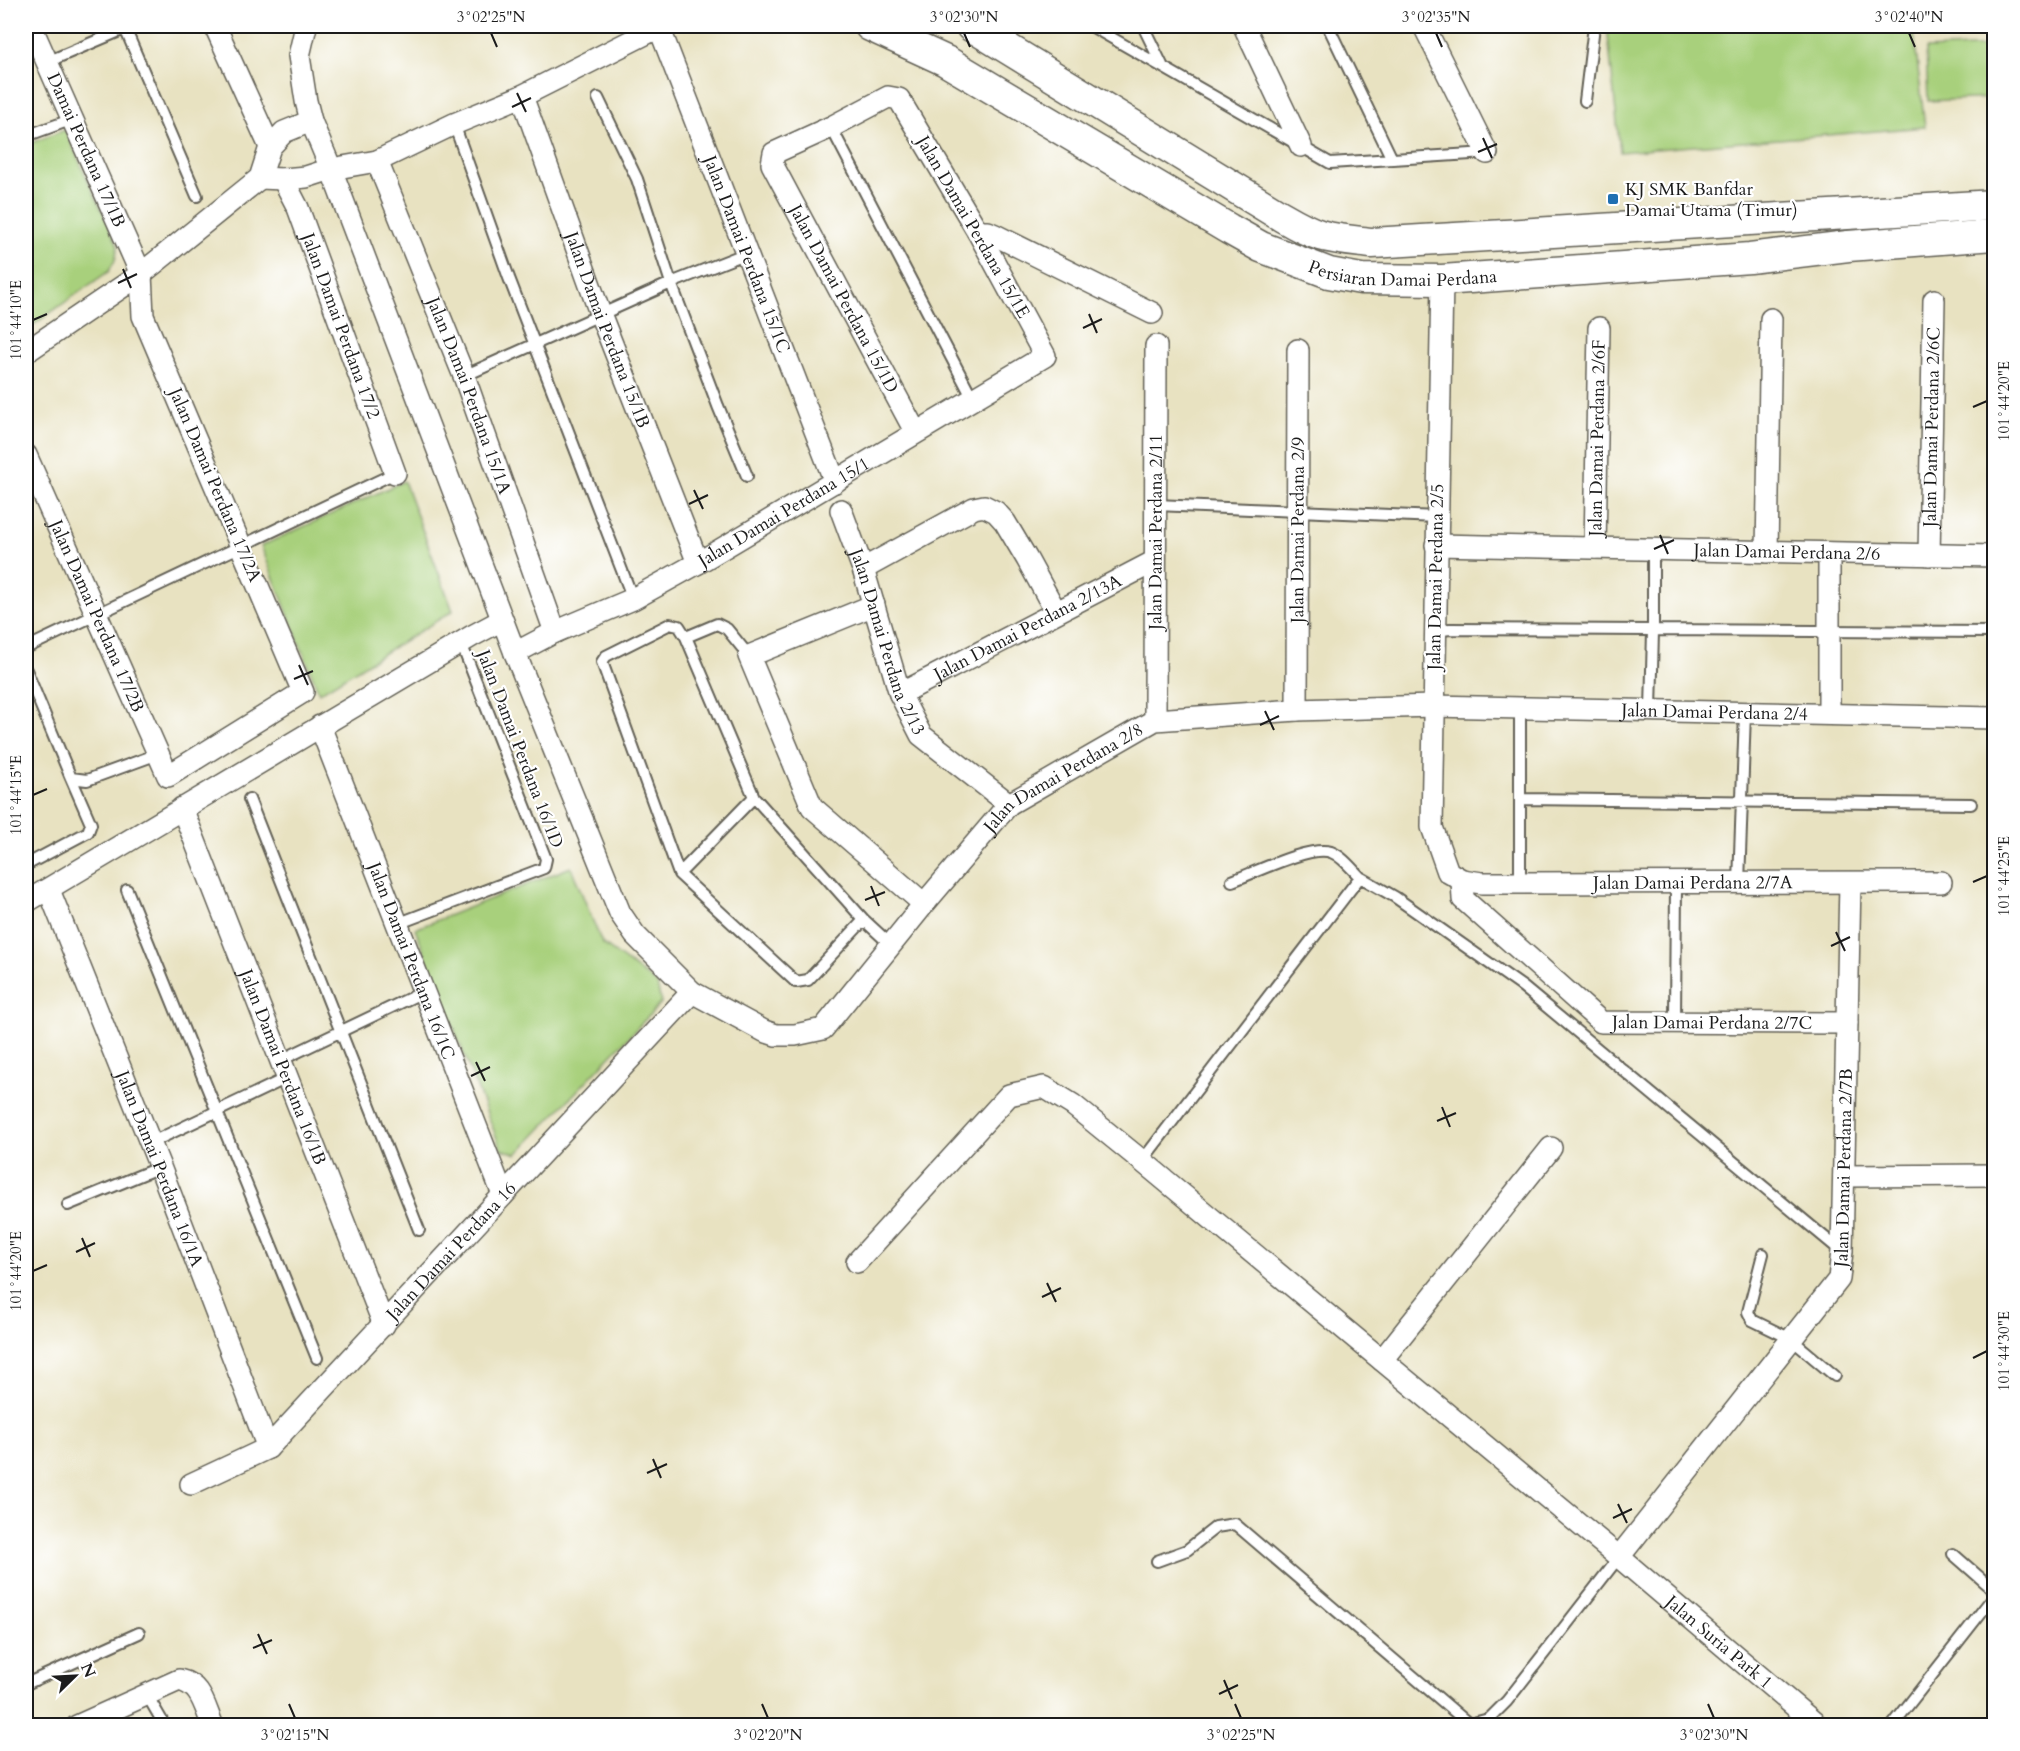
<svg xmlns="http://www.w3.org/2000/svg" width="2020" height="1751" viewBox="0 0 2020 1751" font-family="Cardo,serif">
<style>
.green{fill:#a8d07b;stroke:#62764c;stroke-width:1.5}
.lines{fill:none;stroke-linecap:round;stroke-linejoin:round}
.service-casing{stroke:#636156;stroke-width:14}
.minor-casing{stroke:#636156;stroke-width:24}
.secondary-casing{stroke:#636156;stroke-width:33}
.service{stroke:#fff;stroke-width:10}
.minor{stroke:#fff;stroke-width:21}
.secondary{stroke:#fff;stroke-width:30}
.ticks{fill:none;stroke:#1c1c1c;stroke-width:2}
.poi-dot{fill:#1f6fb2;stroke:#fff;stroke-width:2}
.labels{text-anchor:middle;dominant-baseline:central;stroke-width:4.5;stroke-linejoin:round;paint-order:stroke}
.street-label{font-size:18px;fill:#1c1c1c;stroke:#fff}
.poi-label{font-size:18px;fill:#1c1c1c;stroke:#fff;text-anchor:start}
.neatline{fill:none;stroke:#1c1c1c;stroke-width:2}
.ticks-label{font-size:15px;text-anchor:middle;fill:#1c1c1c}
</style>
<rect width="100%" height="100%" fill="#fff"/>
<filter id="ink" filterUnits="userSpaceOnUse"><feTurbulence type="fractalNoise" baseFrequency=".0167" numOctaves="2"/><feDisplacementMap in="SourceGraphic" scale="12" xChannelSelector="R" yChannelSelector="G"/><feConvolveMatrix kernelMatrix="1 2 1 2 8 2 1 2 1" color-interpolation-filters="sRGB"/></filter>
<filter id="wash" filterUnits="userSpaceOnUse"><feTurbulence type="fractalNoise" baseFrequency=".008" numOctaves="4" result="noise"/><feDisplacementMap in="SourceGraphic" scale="24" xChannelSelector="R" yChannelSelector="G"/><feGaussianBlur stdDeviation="1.35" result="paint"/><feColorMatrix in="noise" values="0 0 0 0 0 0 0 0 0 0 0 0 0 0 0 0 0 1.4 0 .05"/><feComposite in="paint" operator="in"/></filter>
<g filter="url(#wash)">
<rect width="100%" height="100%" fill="#e8e2c1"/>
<path class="green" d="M 1607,26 L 1913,26 L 1925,127 L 1620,152 Z
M 1994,46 L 1994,98 L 1928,101 L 1926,49 Z
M 65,130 L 118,246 L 115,260 L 109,271 L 26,330 L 26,145 Z
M 404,481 L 453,611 L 319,693 L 261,546 Z
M 571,867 L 602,943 L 657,984 L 661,1003 L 517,1154 L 501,1149 L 415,929 Z"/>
</g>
<g filter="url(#ink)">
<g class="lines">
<g class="service-casing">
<path id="service" d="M 124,26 L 197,196
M 1091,26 L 1330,163 L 1487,153
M 1143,26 L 1162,65
M 1328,26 L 1392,159
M 47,62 L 129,27
M 598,98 L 637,179 L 671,283 L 718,406 L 747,476
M 1585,101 L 1594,26
M 454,124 L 509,278 L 633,599
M 831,127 L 973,399
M 26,136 L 73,119
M 464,376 L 671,283 L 747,253
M 1156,505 L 1437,517
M 1435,631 L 1450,629 L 1994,632
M 686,637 L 717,624 L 727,629 L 749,656
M 26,648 L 395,473
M 26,670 L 71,778 L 87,780 L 158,754
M 1520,708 L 1520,882
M 1651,710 L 1653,631 L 1653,549
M 754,797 L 679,874 L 796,982 L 808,980 L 864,920
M 249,799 L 419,1230
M 1521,799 L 1971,804
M 26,865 L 88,832 L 91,824 L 71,778
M 679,874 L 602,662 L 606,656 L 670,624 L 679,626 L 686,637 L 754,797 L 864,920 L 891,945
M 1232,881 C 1254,873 1310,845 1331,852 C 1342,856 1352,869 1360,877
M 1739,883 L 1745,713
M 127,890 L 317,1358
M 397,924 L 544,868 L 546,859 L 461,643
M 1675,1022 L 1676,882
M 281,1060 L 423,992
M 150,1143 L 287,1078
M 1142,1161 L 1360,877 L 1395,897 L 1523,987 L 1841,1251
M 68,1205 L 160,1167
M 1763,1254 L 1748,1312 L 1752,1320 L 1791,1339 L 1835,1376
M 1953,1554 L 1994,1590
M 1157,1561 L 1187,1550 L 1216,1527 L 1235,1524 L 1469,1724 L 1489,1719 L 1507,1701 L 1619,1557
M 26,1684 L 139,1633
M 147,1695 L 165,1726
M 1892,1726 L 1994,1596"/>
</g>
<g class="minor-casing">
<g id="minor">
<path d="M 215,26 L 270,147"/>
<path id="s1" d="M 306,26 L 299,56 L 306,101 L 311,121 L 331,169 L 515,653 L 620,913 L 635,935 L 692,992 L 764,1031 L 776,1035 L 795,1035 L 823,1029 L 924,904 L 1009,804 L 1155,720 L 1297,710 L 1433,706 L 1994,718"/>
<path d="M 1244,26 L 1301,146"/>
<path d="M 1424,26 L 1487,153"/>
<path id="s2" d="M 522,96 L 601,316 L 698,563"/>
<path id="s3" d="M 377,161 L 464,376 L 555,632"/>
<path id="s4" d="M 260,178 L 283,179 L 306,177 L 331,169 L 377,161 L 454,124 L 522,96 L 659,27 L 835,482"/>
<path id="s5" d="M 283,179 L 298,208 L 395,473"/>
<path d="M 978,232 L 988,232 L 995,235 L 1152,313"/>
<path id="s6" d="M 1442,280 L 1432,827 L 1448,872 L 1462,880 L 1482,883 L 1941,882"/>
<path d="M 26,352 L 141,274 L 260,178 L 270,147 L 284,132 L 311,121"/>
<path id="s7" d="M 26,455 L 168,776 L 303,692 L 143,316 L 141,274 L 31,26"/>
<path id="s8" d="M 841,510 L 863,569 L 900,694 L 921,735 L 1009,804"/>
<path id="s9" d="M 1436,545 L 1994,556"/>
<path id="s10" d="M 1595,548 L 1599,328"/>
<path d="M 1767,552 L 1771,319"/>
<path id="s11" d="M 1929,555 L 1934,300"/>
<path d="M 863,569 L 974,508 L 984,506 L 996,512 L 1005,522 L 1027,559 L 1056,612"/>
<path d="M 874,605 L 749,656 L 812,807 L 924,904"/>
<path id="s12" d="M 515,653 L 555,632 L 633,599 L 698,563 L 1045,356 L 978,232 L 899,99 L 888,97 L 831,127 L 774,153 L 772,164 L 916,433"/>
<path id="s13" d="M 900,694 L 1155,561"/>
<path id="s14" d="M 1297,710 L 1298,350"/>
<path d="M 1829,714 L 1829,553"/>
<path id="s15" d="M 1155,720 L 1156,346"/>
<path id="s16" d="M 320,726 L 503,1195"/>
<path id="s17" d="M 182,808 L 384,1325"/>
<path id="s18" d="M 1462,880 L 1463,899 L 1601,1022 L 1847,1023"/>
<path id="s19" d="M 49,890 L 160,1167 L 268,1448"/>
<path d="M 26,902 L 472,636 L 502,620"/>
<path d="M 1844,1176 L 1994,1175"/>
<path id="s20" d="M 857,1262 L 1009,1095 L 1044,1087 L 1073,1105 L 1142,1161 L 1619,1557 L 1818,1726"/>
<path d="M 1382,1360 L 1551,1148"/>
<path id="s21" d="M 191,1484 L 268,1448 L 692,992"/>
<path id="s22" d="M 1619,1557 L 1839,1279 L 1842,1251 L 1850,883"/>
<path d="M 77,1726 L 179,1680 C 202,1685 204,1706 213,1726"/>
</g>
</g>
<g class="secondary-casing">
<g id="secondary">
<path id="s23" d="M 870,26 L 946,61 L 1229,229 L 1261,247 L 1329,273 L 1361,279 L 1442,280 L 1750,258 L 1848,246 L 1994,235"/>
<path d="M 971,26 L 1276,213 C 1290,221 1304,230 1320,235 C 1337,240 1355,241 1372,243 L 1994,205"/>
</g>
</g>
<use href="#service" class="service"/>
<use href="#minor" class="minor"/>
<use href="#secondary" class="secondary"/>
</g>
</g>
<path class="ticks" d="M 491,33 L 497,47M 964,33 L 970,47M 1436,33 L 1442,47M 1909,33 L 1915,47M 517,93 L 526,112M 512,107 L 531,98M 1483,138 L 1492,158M 1478,152 L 1497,144M 123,269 L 131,288M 118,283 L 137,274M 1089,314 L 1097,333M 33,320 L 47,314M 1083,328 L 1102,319M 1973,407 L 1987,401M 694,490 L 703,509M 689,504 L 708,495M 1660,535 L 1668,554M 1654,549 L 1674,540M 299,665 L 308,685M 294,679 L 313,671M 1265,711 L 1274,730M 1260,725 L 1279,716M 33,795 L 47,789M 1973,882 L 1987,876M 871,886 L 879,906M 865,900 L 885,892M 1836,932 L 1845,951M 1831,946 L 1850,937M 476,1062 L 485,1081M 471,1076 L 490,1067M 1442,1107 L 1450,1127M 1437,1121 L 1456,1113M 82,1238 L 90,1257M 76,1252 L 95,1243M 33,1271 L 47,1265M 1047,1283 L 1056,1302M 1042,1297 L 1061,1288M 1973,1358 L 1987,1351M 653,1459 L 661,1478M 647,1473 L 667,1464M 1618,1504 L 1627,1523M 1613,1518 L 1632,1509M 258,1634 L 267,1654M 253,1648 L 272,1640M 1224,1680 L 1232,1699M 1219,1694 L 1238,1685M 289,1704 L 295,1718M 762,1704 L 768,1718M 1235,1704 L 1241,1718M 1708,1704 L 1714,1718"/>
<rect class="poi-dot" x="1607" y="193" width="12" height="12" rx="3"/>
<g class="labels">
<g class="street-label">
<text transform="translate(86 150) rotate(66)">Damai Perdana 17/1B</text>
<text transform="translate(973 227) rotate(60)">Jalan Damai Perdana 15/1E</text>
<text stroke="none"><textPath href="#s4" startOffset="675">Jalan Damai Perdana 15/1C</textPath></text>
<text stroke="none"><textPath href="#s23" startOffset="596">Persiaran Damai Perdana</textPath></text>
<text stroke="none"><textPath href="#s12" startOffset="1206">Jalan Damai Perdana 15/1D</textPath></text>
<text stroke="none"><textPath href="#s5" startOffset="158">Jalan Damai Perdana 17/2</textPath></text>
<text stroke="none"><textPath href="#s2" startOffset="249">Jalan Damai Perdana 15/1B</textPath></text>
<text stroke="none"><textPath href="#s3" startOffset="252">Jalan Damai Perdana 15/1A</textPath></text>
<text stroke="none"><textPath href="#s11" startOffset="128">Jalan Damai Perdana 2/6C</textPath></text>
<text stroke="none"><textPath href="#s10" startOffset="110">Jalan Damai Perdana 2/6F</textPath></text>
<text transform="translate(215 485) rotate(67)">Jalan Damai Perdana 17/2A</text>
<text stroke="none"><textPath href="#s12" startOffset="304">Jalan Damai Perdana 15/1</textPath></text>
<text stroke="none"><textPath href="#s14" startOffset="180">Jalan Damai Perdana 2/9</textPath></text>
<text stroke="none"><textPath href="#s15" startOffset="188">Jalan Damai Perdana 2/11</textPath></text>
<text stroke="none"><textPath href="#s9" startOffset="351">Jalan Damai Perdana 2/6</textPath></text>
<text transform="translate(1436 577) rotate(-89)">Jalan Damai Perdana 2/5</text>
<text stroke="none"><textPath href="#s7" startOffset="176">Jalan Damai Perdana 17/2B</textPath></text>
<text stroke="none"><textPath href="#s13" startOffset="144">Jalan Damai Perdana 2/13A</textPath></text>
<text stroke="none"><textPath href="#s8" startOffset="140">Jalan Damai Perdana 2/13</textPath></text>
<text stroke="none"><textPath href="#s1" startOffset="2217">Jalan Damai Perdana 2/4</textPath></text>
<text transform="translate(520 749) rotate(69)">Jalan Damai Perdana 16/1D</text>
<text stroke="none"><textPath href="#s1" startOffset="1548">Jalan Damai Perdana 2/8</textPath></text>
<text stroke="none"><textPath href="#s6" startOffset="842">Jalan Damai Perdana 2/7A</textPath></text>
<text stroke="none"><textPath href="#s16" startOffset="252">Jalan Damai Perdana 16/1C</textPath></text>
<text stroke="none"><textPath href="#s18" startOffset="315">Jalan Damai Perdana 2/7C</textPath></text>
<text stroke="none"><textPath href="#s17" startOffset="278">Jalan Damai Perdana 16/1B</textPath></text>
<text stroke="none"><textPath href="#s19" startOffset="300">Jalan Damai Perdana 16/1A</textPath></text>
<text stroke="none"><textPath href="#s22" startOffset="466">Jalan Damai Perdana 2/7B</textPath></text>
<text stroke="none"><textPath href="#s21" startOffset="354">Jalan Damai Perdana 16</textPath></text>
<text stroke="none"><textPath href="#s20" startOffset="1136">Jalan Suria Park 1</textPath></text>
</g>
<g class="poi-label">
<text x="1625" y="189">KJ SMK Banfdar<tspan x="1625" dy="21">Damai Utama (Timur)</tspan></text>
</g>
</g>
<rect width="2020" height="1751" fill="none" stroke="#fff" stroke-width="66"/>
<g transform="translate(75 1676) rotate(66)" stroke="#ffffff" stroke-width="4.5" paint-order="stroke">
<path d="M0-4.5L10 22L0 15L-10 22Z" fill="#1c1c1c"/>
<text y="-9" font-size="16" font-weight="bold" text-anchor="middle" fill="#1c1c1c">N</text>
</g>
<rect x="33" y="33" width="1954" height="1685" class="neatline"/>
<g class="ticks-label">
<text x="491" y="22">3°02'25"N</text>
<text x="964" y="22">3°02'30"N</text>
<text x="1436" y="22">3°02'35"N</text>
<text x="1909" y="22">3°02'40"N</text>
<text transform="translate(16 320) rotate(-90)" y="5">101°44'10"E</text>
<text transform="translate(2004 401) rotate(-90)" y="5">101°44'20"E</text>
<text transform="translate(16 795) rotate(-90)" y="5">101°44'15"E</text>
<text transform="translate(2004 876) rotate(-90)" y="5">101°44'25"E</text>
<text transform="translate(16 1271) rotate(-90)" y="5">101°44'20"E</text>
<text transform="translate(2004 1351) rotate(-90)" y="5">101°44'30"E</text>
<text x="295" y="1740">3°02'15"N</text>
<text x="768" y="1740">3°02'20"N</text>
<text x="1241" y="1740">3°02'25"N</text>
<text x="1714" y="1740">3°02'30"N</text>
</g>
</svg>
